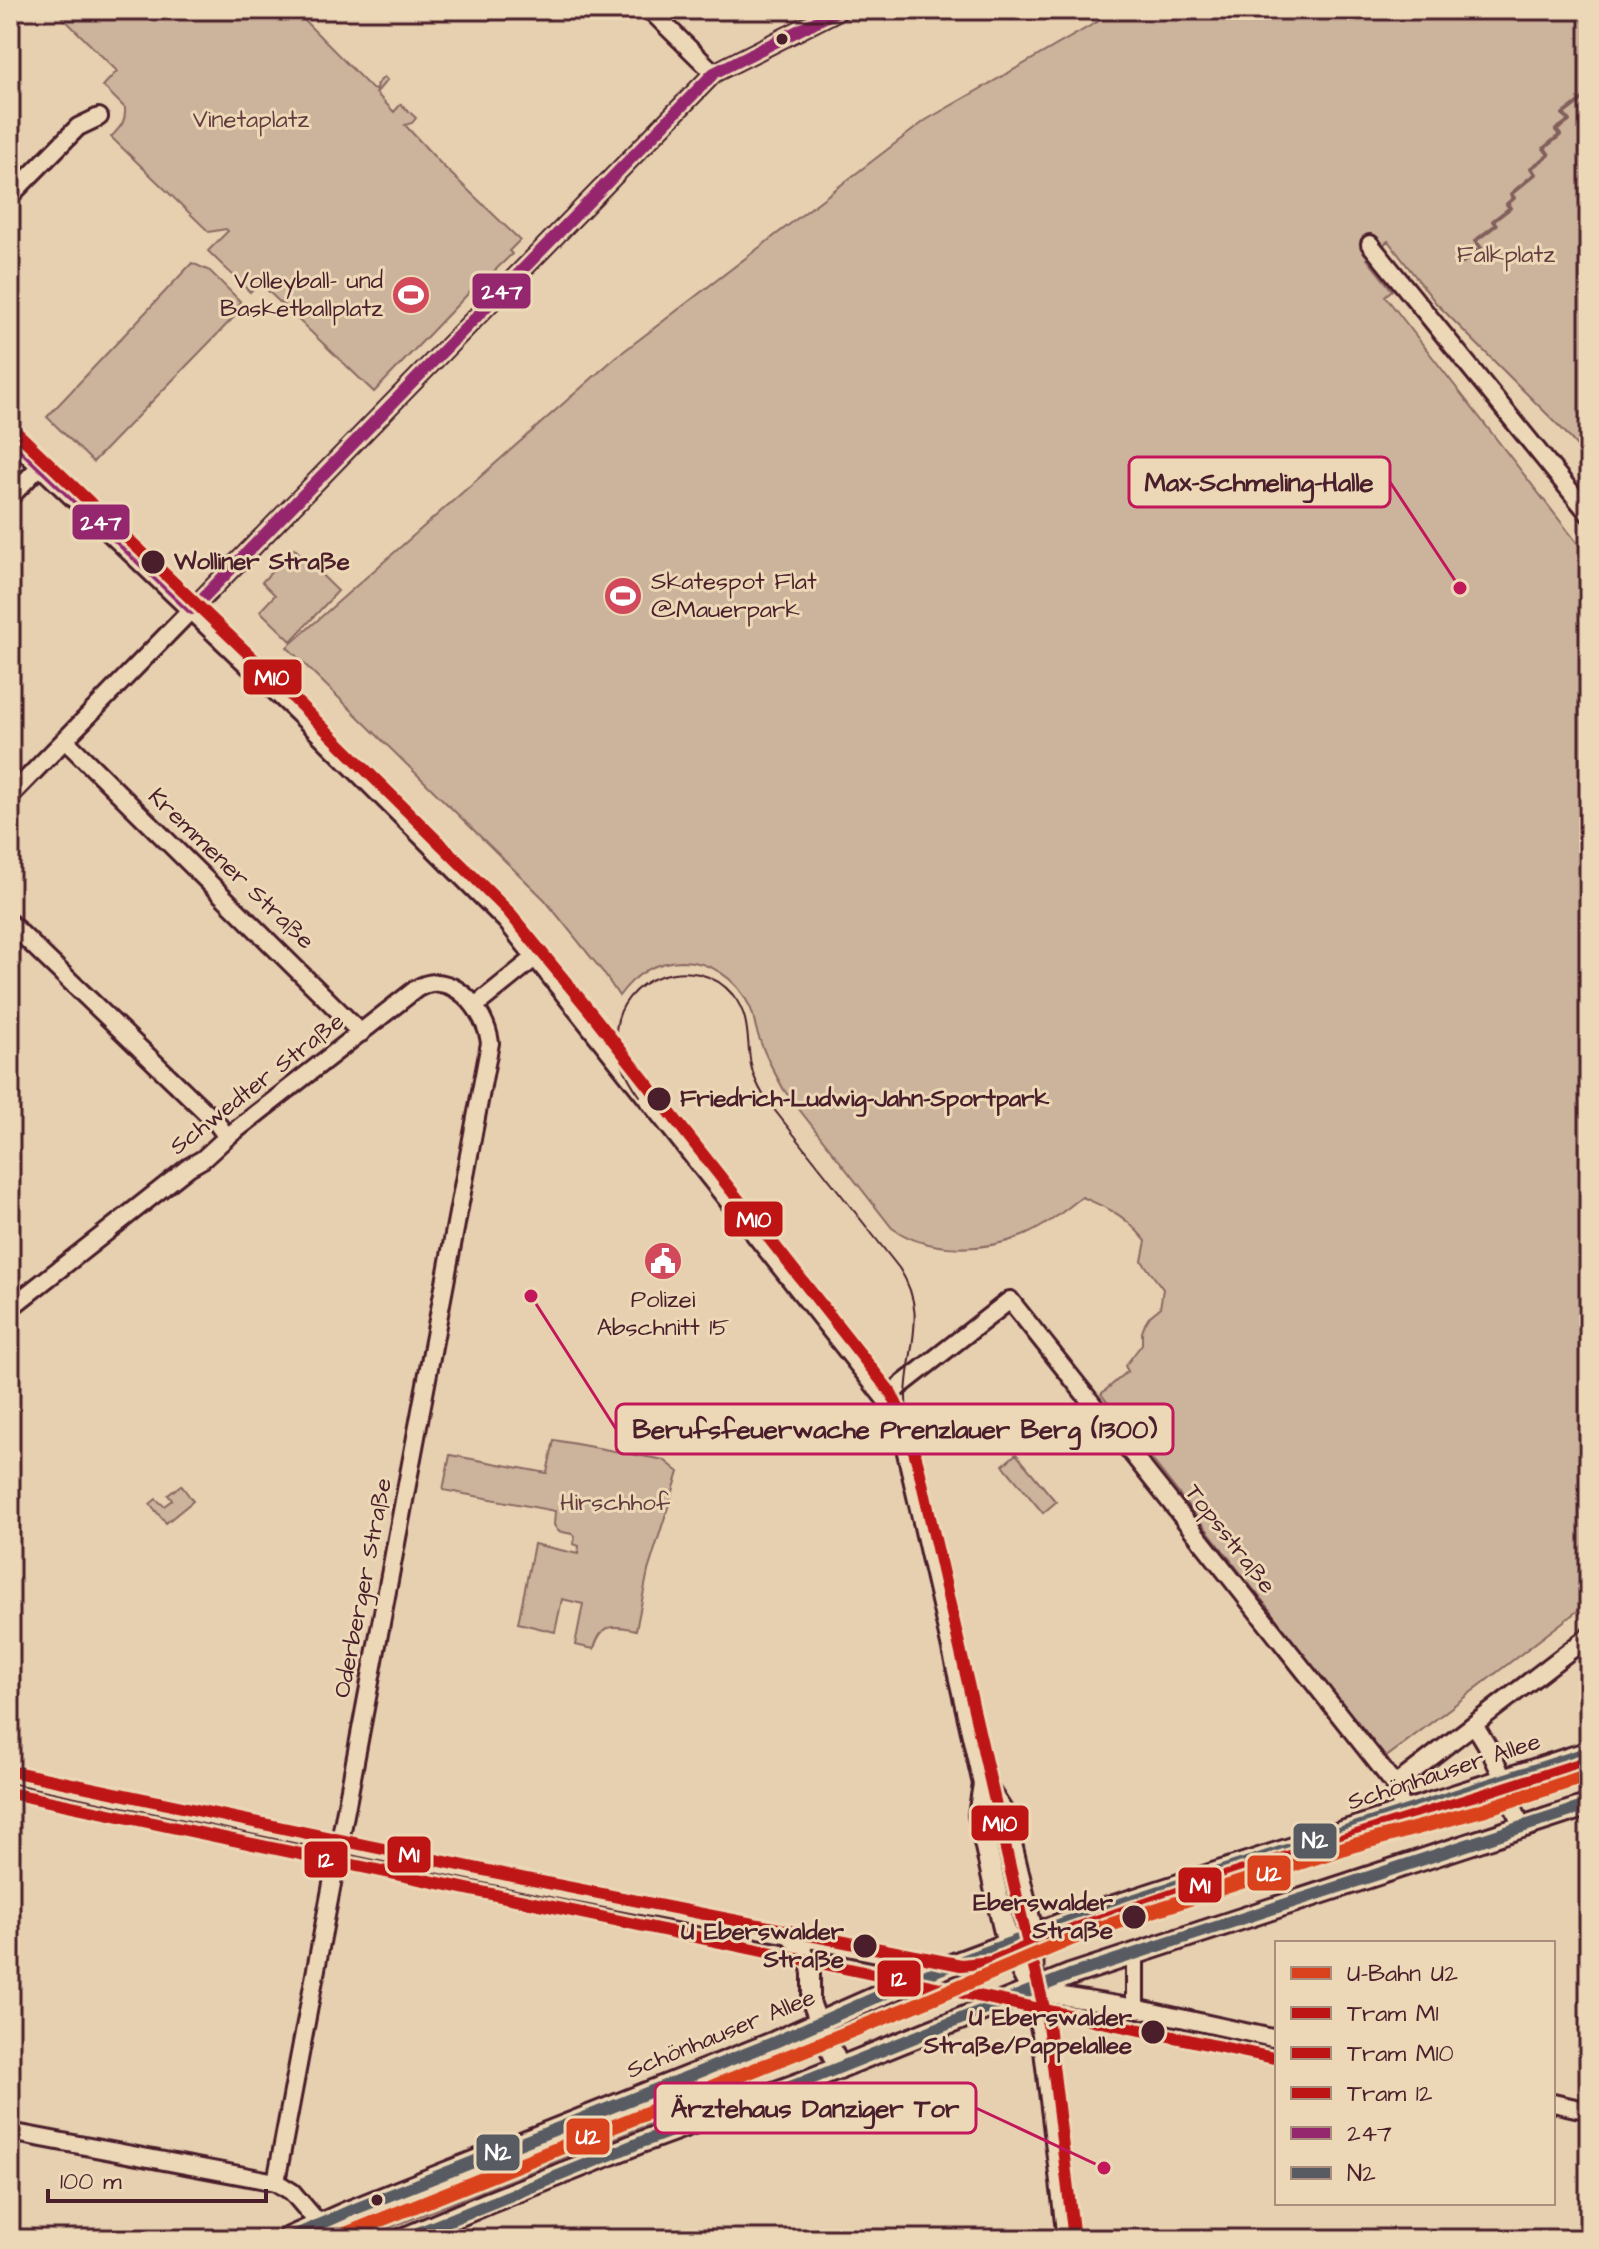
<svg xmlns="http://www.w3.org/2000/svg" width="1599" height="2249" viewBox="0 0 1599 2249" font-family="'Architects Daughter',sans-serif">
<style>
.green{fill:#ccb39b;stroke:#8b6963;stroke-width:2}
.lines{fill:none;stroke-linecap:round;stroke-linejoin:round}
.stream{stroke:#825f5b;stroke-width:4}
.minor-casing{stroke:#4a1f2b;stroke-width:22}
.major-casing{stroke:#4a1f2b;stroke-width:26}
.minor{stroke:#ecd7b6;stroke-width:16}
.major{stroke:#ecd7b6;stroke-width:20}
.tram{stroke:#4a1f2b;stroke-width:2}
.bus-1-casing{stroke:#ecd7b6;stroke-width:18}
.bus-2-casing{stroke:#ecd7b6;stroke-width:18}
.bus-1{stroke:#95276e;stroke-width:12}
.bus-2{stroke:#595b62;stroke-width:12}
.tram-1-casing{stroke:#ecd7b6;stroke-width:18}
.tram-2-casing{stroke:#ecd7b6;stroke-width:18}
.tram-3-casing{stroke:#ecd7b6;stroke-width:18}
.tram-1{stroke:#be1414;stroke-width:12}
.tram-2{stroke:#be1414;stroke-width:12}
.tram-3{stroke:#be1414;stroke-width:12}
.metro-1-casing{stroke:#ecd7b6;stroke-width:20}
.metro-1{stroke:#da421e;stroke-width:14}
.bus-dot{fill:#4a1f2b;stroke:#ecd7b6;stroke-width:3}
.labels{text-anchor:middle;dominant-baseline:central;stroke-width:6;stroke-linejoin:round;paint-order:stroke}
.park-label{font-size:24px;fill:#643d41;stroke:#ecd7b6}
.poi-label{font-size:24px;fill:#4a1f2b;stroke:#ecd7b6;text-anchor:end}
.stop-label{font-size:24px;font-weight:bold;fill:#4a1f2b;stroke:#ecd7b6;text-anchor:end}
.street-label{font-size:24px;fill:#4a1f2b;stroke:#ecd7b6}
.leader{fill:none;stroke:#c2185b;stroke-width:3}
.callout-dot{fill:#c2185b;stroke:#ecd7b6;stroke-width:3}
.callout{fill:#ecd7b6;stroke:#c2185b;stroke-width:3}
.callout-label{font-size:26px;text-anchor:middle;font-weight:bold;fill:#4a1f2b}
.line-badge{stroke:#ecd7b6;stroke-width:3}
.badge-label{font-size:22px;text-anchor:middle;font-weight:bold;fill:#fff}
</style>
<rect width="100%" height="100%" fill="#e6d0b0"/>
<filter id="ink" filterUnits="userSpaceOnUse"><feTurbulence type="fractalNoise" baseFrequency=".0125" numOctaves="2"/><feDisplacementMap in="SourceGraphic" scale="16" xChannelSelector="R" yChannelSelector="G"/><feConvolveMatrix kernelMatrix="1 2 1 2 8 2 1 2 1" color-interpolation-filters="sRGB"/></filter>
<g filter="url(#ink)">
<path class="green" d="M 55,10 L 294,10 L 372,89 L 375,90 L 377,87 L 376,85 L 384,77 L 387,80 L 376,93 L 394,112 L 401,104 L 416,118 L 412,123 L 405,125 L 442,165 L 520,240 L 509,251 L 512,254 L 489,276 L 486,275 L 374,392 L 268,291 L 271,276 L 268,273 L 250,292 L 208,251 L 228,231 L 226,229 L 209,232 L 111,137 C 120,127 126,123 125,108 L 103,86 L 117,71 Z
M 1118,10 L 1589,10 L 1589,460 L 1564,431 L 1436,303 L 1388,241 L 1367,259 L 1392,290 L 1385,296 L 1589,558 L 1589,1602 L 1385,1758 L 1101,1394 L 1128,1371 L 1125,1366 L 1142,1344 L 1142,1332 L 1145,1324 L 1150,1316 L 1160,1308 L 1163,1289 L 1142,1261 L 1146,1241 C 1123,1214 1114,1211 1082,1197 C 1064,1211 1046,1226 1025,1235 C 984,1252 929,1254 892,1228 L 784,1090 C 773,1070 762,1050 756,1028 C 754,1020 753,1012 749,1005 C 736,978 710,961 681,961 C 654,962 634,975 619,996 L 603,972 L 545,900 L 287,647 L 615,358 L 905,136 L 926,120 Z
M 192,263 L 210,271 L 240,301 L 238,313 L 93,462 L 47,417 Z
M 294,548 L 338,591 L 291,641 L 260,611 L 275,595 L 262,582 Z
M 554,1440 L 664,1460 L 679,1472 L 648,1571 L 636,1630 C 613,1625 601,1623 594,1649 L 575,1645 L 583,1604 L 562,1599 L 555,1632 L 518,1623 L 534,1544 L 578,1554 L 579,1546 L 573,1544 L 575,1537 L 572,1534 L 558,1531 L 554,1525 L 555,1511 L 443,1490 L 450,1455 L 547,1473 Z
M 1016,1454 L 1056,1502 L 1043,1513 L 1003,1465 Z
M 181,1485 L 193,1501 L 166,1523 L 150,1504 L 156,1499 L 164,1506 L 172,1500 L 168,1495 Z
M 720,2072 L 722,2077 L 362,2222 L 369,2236 L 727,2093 L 729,2099 L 379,2239 L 365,2239 L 351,2221 Z"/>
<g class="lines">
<path class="stream" d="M 1463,262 L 1481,248 L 1475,241 L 1496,225 L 1493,221 L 1510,208 L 1507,204 L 1514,198 L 1511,194 L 1535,174 L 1531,168 L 1549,155 L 1544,148 L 1560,135 L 1556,130 L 1569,121 L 1563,114 L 1584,98 L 1589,97"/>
<g class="minor-casing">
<path id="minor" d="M 650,10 L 714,73
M 10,196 L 78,127 L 99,117
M 1370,244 L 1589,514
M 10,497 L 41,465
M 66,741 L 361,1033
M 10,796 L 714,73 L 839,10
M 10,923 L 216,1122 L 227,1137
M 475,1006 L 537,956
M 10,1308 L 189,1167 L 203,1159 L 227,1137 L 416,989 C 451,967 486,1010 490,1043 L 276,2182
M 886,1397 L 1010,1300 L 1395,1785 L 1403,1812
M 1474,1725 C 1496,1755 1508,1792 1521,1827
M 10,1774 L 574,1893 L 789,1935 L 945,1967
M 1395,1785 L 1589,1636
M 789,1935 L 804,1952 L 809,1962 L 811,1974 L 811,2002 L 819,2023
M 1032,1991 L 1135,2008 L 1277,2039
M 1135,2008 L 1135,1952
M 1553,2103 L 1589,2111
M 10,2132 L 276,2182 L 292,2192 L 332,2239"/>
</g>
<g class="major-casing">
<path id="major" d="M 10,435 L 309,721 L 508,920 L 886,1397 L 905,1439 L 984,1784 L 1004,1815 L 1033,1935 L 1032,1991
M 984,1784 L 979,1815 L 1003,1924 L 1008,1944 L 1032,1991 L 1043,2034 L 1068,2239
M 819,2023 L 839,2068
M 287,2239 L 350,2211 L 775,2042 L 938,1970 L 1077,1918 L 1589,1752
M 403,2239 L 488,2203 L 644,2141 L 801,2083 L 1070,1975 L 1589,1805"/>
</g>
<use href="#minor" class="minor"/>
<use href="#major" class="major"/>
<path class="tram" d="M 640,1096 C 627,1078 616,1058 616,1035 C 616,976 696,950 733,995 C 751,1018 746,1039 751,1065 C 753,1077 759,1088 765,1098 L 899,1268 C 929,1314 907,1347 906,1397 C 906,1420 913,1443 918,1465"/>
<g class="bus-1-casing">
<path id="bus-1" d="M 10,435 L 192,609
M 192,609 L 714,73 L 839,10"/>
</g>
<g class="bus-2-casing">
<path id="bus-2" d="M 287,2239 L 350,2211 L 775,2042 L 938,1970 L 1077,1918 L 1589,1752
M 403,2239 L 644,2141 L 801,2083 L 1070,1975 L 1589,1805"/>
</g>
<use href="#bus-1" class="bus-1"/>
<use href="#bus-2" class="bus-2"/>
<g class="tram-1-casing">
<path id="tram-1" d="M 10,1771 L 522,1878 L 961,1965 L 991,1962 L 1042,1940 L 1215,1880 L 1589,1761"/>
</g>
<g class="tram-2-casing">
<path id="tram-2" d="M 10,426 L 258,663 L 507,910 L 589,1010 L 891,1393 L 907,1426 L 918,1465 L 1021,1915 L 1048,2024 L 1074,2239"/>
</g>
<g class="tram-3-casing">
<path id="tram-3" d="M 10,1793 C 431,1883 853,1967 1274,2058"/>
</g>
<use href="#tram-1" class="tram-1"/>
<use href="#tram-2" class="tram-2"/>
<use href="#tram-3" class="tram-3"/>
<g class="metro-1-casing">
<path id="metro-1" d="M 333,2239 L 911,2007 L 1085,1933 L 1351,1846 L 1482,1810 L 1589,1775"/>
</g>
<use href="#metro-1" class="metro-1"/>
</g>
</g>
<defs>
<g id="stadium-disc" transform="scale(2)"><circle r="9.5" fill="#d1495b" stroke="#ecd7b6"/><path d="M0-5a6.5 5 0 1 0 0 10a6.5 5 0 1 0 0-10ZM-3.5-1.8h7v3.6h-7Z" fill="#fff"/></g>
<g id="civic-disc" transform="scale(2)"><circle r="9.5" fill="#d1495b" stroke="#ecd7b6"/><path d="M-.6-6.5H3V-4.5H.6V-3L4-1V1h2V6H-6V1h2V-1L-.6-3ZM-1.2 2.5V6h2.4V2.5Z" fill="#fff"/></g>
</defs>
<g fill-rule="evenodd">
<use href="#stadium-disc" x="411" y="295"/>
<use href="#stadium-disc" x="623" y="596"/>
<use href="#civic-disc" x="663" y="1261"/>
</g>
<g class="bus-dot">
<circle cx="782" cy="39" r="7"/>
<circle cx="153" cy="562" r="13"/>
<circle cx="659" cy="1099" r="13"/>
<circle cx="1134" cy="1917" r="13"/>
<circle cx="865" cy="1946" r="13"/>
<circle cx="1153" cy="2032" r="13"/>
<circle cx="377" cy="2200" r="7"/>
</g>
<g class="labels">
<g class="park-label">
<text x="251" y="120">Vinetaplatz</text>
<text x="1506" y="255">Falkplatz</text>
<text x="615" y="1503">Hirschhof</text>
</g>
<g class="poi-label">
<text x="383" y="281">Volleyball- und<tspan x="383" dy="28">Basketballplatz</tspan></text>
<text x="651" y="582" text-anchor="start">Skatespot Flat<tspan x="651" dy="28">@Mauerpark</tspan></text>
<text x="663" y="1300" text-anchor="middle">Polizei<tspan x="663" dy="28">Abschnitt 15</tspan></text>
</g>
<g class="stop-label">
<text x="174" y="562" text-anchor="start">Wolliner Straße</text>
<text x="680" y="1099" text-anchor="start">Friedrich-Ludwig-Jahn-Sportpark</text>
<text x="1113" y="1903">Eberswalder<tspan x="1113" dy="28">Straße</tspan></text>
<text x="844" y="1932">U Eberswalder<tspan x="844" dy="28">Straße</tspan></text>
<text x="1132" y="2018">U Eberswalder<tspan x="1132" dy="28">Straße/Pappelallee</tspan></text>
</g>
<g class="street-label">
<text transform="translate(231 869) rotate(44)">Kremmener Straße</text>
<text transform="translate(257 1084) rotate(-38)">Schwedter Straße</text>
<text transform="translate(1230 1539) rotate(52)">Topsstraße</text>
<text transform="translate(363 1588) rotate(-79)">Oderberger Straße</text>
<text transform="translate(1444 1772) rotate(-18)">Schönhauser Allee</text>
<text transform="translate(721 2034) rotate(-22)">Schönhauser Allee</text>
</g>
</g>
<path class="leader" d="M1460 588L1390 482M531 1296L616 1429M1104 2168L976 2108"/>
<g class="callout-dot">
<circle cx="1460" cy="588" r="8"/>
<circle cx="531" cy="1296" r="8"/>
<circle cx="1104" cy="2168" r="8"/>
</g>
<g class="callout">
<rect x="1129" y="457" width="261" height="50" rx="8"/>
<rect x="616" y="1404" width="557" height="50" rx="8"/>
<rect x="655" y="2083" width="321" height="50" rx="8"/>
</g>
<g class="callout-label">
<text x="1259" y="491">Max-Schmeling-Halle</text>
<text x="895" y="1438">Berufsfeuerwache Prenzlauer Berg (1300)</text>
<text x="815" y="2117">Ärztehaus Danziger Tor</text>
</g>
<g class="line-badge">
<rect x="471" y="272" width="61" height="38" rx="8" fill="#95276e"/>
<rect x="71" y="503" width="60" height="38" rx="8" fill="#95276e"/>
<rect x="242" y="658" width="61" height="38" rx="8" fill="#be1414"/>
<rect x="723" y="1200" width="61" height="38" rx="8" fill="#be1414"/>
<rect x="970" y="1804" width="60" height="38" rx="8" fill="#be1414"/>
<rect x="1292" y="1822" width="46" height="38" rx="8" fill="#595b62"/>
<rect x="386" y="1835" width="46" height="39" rx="8" fill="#be1414"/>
<rect x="303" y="1840" width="46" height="39" rx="8" fill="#be1414"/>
<rect x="1246" y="1854" width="46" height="38" rx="8" fill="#da421e"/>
<rect x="1177" y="1866" width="46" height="38" rx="8" fill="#be1414"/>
<rect x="876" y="1959" width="46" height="39" rx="8" fill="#be1414"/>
<rect x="565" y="2117" width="46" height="39" rx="8" fill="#da421e"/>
<rect x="475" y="2133" width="46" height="39" rx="8" fill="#595b62"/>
</g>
<g class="badge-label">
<text x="502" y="299">247</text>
<text x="101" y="530">247</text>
<text x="272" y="685">M10</text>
<text x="754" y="1227">M10</text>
<text x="1000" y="1831">M10</text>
<text x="1315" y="1848">N2</text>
<text x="409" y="1862">M1</text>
<text x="326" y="1867">12</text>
<text x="1269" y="1881">U2</text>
<text x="1200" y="1893">M1</text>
<text x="899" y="1986">12</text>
<text x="588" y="2144">U2</text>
<text x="498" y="2160">N2</text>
</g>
<rect width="1599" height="2249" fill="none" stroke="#ecd7b6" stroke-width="40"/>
<rect x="20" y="20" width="1559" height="2209" fill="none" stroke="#4a1f2b" stroke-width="3" filter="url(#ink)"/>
<rect x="1275" y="1941" width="280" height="264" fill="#ecd7b6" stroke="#ab8d7e" stroke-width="2"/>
<rect x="1291" y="1967" width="40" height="12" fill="#da421e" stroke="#ab8d7e" stroke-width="2"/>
<text x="1347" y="1981" font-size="24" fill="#4a1f2b">U-Bahn U2</text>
<rect x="1291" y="2007" width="40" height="12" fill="#be1414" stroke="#ab8d7e" stroke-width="2"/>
<text x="1347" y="2021" font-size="24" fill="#4a1f2b">Tram M1</text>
<rect x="1291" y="2047" width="40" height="12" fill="#be1414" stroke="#ab8d7e" stroke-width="2"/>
<text x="1347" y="2061" font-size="24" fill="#4a1f2b">Tram M10</text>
<rect x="1291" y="2087" width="40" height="12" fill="#be1414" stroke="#ab8d7e" stroke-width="2"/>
<text x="1347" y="2101" font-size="24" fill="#4a1f2b">Tram 12</text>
<rect x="1291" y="2127" width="40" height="12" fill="#95276e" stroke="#ab8d7e" stroke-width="2"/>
<text x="1347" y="2141" font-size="24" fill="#4a1f2b">247</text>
<rect x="1291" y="2167" width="40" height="12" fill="#595b62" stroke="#ab8d7e" stroke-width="2"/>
<text x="1347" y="2181" font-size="24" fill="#4a1f2b">N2</text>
<path d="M48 2189v12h218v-12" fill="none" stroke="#4a1f2b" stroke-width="4"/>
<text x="60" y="2189" font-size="24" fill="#4a1f2b" stroke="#ecd7b6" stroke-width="6" paint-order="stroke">100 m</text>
</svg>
